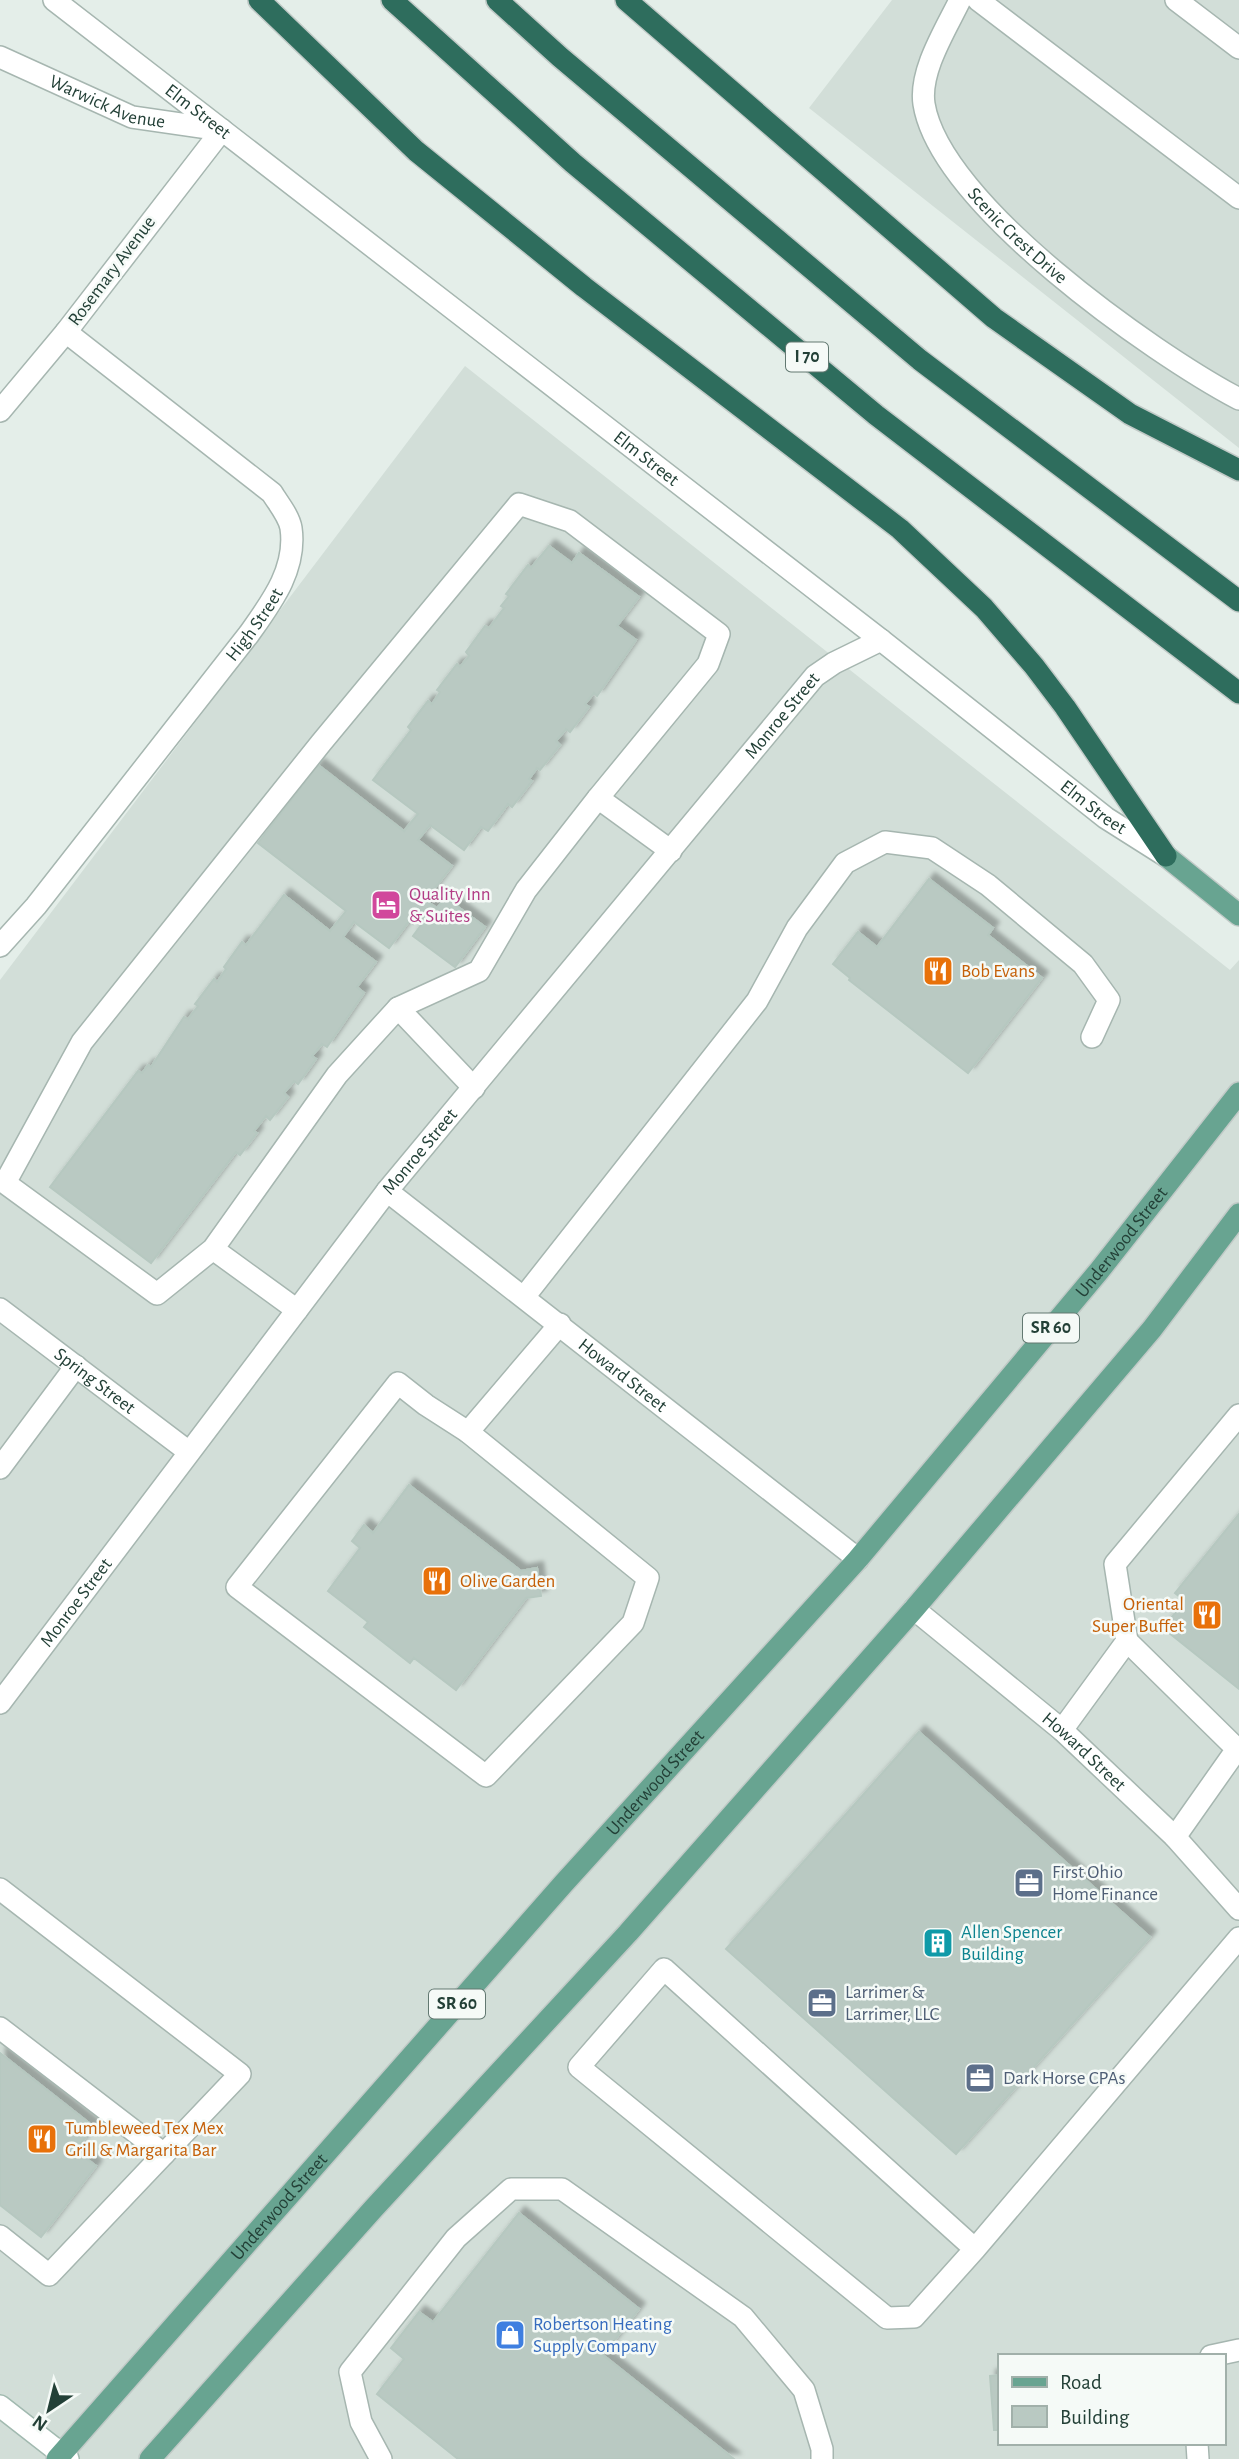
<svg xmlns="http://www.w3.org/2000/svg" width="1239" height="2459" viewBox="0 0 1239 2459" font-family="'Alegreya Sans',sans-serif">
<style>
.built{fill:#d2ded8;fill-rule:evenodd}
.building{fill:#b9c9c2;stroke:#b6c8c0;stroke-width:2;filter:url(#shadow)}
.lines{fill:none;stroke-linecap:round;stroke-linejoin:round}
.lane-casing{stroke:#a6b6b0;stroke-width:24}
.street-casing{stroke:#a6b6b0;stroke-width:24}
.secondary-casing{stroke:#a2bab0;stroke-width:24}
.primary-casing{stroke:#c1cac7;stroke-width:24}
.highway-casing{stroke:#c1cac7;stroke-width:24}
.lane{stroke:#fff;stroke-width:21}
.street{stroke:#fff;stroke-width:21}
.secondary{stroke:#fff;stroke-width:21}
.primary{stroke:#68a491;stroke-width:21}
.highway{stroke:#2e6d5d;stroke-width:21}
.labels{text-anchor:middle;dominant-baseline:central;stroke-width:5;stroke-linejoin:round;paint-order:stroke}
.shield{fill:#f5faf7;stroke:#627871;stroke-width:2}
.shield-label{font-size:18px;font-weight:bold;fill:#234037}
.street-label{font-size:19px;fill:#234037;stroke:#f5faf7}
.hotel-label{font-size:19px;fill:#b23c85;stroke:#f5faf7;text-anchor:start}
.food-label{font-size:19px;fill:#c56008;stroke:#f5faf7;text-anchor:start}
.service-label{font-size:19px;fill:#4e5e75;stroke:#f5faf7;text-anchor:start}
.culture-label{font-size:19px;fill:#0d838f;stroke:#f5faf7;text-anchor:start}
.shop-label{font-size:19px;fill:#366cbe;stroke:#f5faf7;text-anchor:start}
</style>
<defs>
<filter id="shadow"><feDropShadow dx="6" dy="-6" stdDeviation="2" flood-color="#0004"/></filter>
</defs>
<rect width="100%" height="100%" fill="#e4eee9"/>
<path class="built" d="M 892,0 L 1239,0 L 1239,448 L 809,108 Z
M 465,366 L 1230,970 L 1239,960 L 1239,2459 L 0,2459 L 0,980 ZM 999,2356 L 1223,2356 L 1223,2443 L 999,2443 Z"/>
<path class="building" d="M 549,546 L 572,563 L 579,553 L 639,597 L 617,626 L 636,640 L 597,696 L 594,693 L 585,704 L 589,707 L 570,732 L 566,729 L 556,741 L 560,745 L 540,770 L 537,768 L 529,779 L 532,781 L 512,807 L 508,804 L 488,831 L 481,827 L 464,850 L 430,825 L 418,840 L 452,866 L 431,893 L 434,895 L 428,902 L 437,908 L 446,898 L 485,927 L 455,967 L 413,936 L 424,921 L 418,916 L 413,924 L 410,920 L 389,948 L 354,922 L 343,937 L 376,962 L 357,987 L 364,993 L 327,1047 L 322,1044 L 312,1056 L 316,1059 L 298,1084 L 294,1081 L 284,1093 L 288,1097 L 270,1120 L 266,1116 L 254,1131 L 257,1133 L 240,1155 L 236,1152 L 151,1263 L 50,1187 L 138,1071 L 142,1073 L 148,1065 L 151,1067 L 184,1017 L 188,1019 L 198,1006 L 195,1004 L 214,979 L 217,982 L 226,969 L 224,967 L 242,942 L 246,945 L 284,895 L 330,931 L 346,911 L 258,843 L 318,765 L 404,831 L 418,814 L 373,780 L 411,730 L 408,727 L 428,701 L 432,704 L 440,692 L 437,690 L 457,664 L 460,667 L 469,656 L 466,652 L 485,626 L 489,628 L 504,608 L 501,606 L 509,596 L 506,594 L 528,565 L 531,568 Z
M 929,879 L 993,928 L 988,935 L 1042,978 L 968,1073 L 849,980 L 850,978 L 833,964 L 858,932 L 877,947 Z
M 409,1485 L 521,1571 L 537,1568 L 541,1596 L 526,1598 L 456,1690 L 414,1658 L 410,1663 L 364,1627 L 368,1622 L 328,1591 L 360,1548 L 352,1541 L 364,1525 L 373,1533 Z
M 1239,1514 L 1239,1689 L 1163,1628 L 1185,1601 L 1175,1593 Z
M 919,1732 L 1150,1937 L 956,2154 L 726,1949 Z
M 0,2053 L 94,2127 L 75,2150 L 96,2166 L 41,2237 L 0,2205 Z
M 519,2213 L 639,2309 L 603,2355 L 734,2459 L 458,2459 L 377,2394 L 404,2359 L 391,2348 L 419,2312 L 433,2322 Z
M 999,2375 L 999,2430 L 994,2430 L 990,2376 Z"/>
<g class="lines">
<g class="lane-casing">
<g id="lane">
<path id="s1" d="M 960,0 C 946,29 919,71 924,104 C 940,204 1152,353 1239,399"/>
<path d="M 978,0 L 1239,198"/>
<path d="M 1176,0 L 1239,48"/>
<path d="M 598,798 L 671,851"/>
<path d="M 398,1008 L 474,1088"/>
<path d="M 213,1249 L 157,1294 L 5,1183 L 82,1042 L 321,743 L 519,504 L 570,521 L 719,634 L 708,664 L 598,798 L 526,890 L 479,971 L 398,1008 L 337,1075 L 213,1249 L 297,1310"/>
<path d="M 524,1297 L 757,1001 L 797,928 L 845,863 L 885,842 L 932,848 L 988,885 L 1083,964 L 1109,1000 L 1092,1037"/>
<path d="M 398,1383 L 426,1405 L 468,1432 L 648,1578 L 633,1623 L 486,1776 L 237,1587 Z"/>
<path d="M 468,1432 L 560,1324"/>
<path d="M 0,1468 L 76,1366"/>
<path d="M 1127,1641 L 1237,1749 L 1175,1837"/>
<path d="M 1062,1730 L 1127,1641 L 1115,1564 L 1239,1415"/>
<path d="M 0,1889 L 240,2074 L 49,2275 L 0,2236"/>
<path d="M 0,2028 L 164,2154"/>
<path d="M 975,2249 L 664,1969 L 579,2067 L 887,2318 L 914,2317 L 975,2249 L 1239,1938"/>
<path d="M 1211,2356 L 1239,2350"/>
<path d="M 1197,2443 L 1198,2459"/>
<path d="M 381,2459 L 361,2422 L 350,2372 L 456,2238 L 511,2189 L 562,2189 L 743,2317 L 804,2390 L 822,2449 L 822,2459"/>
</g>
</g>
<g class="street-casing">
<g id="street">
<path id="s2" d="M 54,0 L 881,640 L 1106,818 L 1166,856"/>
<path id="s3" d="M 0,57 L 132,117 L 222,130 L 66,332 L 0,411"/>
<path id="s4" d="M 0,946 L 36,906 L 249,634 C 271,603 297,569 291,528 C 289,516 278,503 272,493 L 66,332"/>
<path id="s5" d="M 387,1191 L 858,1559"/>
<path id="s6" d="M 0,1309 L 189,1452"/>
<path id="s7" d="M 914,1609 L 1062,1730 L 1175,1837 L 1239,1909"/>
<path id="s8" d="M 0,1703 L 387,1191 L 815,676 L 834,663 L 881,640"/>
</g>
</g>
<g class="secondary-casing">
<path id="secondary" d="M 0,2406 L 68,2459"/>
</g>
<g class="primary-casing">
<g id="primary">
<path d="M 1166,856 L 1239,915"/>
<path id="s9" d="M 57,2459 L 564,1883 L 858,1559 L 1099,1271 L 1239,1093"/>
<path d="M 150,2459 L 374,2208 L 628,1933 L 914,1609 L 1152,1329 L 1239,1214"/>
</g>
</g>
<g class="highway-casing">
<path id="highway" d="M 259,0 L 416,151 L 584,287 L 900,529 L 984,608 L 1034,666 L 1065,707 L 1166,856
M 392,0 L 573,163 L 876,415 L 1239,693
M 497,0 L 560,57 L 920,360 L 1239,601
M 626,0 L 994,318 L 1130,414 L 1239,470"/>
</g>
<use href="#lane" class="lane"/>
<use href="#street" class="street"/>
<use href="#secondary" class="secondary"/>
<use href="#primary" class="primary"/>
<use href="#highway" class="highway"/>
</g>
<defs>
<g id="hotel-square" transform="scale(1.575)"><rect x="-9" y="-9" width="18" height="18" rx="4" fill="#d1479c" stroke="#f5faf7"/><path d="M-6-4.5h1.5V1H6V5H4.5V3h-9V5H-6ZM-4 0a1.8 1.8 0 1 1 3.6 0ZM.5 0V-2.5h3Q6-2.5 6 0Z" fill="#fff"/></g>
<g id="restaurant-square" transform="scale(1.575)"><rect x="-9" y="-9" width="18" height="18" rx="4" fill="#e8710a" stroke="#f5faf7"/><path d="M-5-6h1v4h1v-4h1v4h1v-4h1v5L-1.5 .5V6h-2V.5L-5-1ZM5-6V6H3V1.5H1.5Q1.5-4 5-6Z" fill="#fff"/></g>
<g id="office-square" transform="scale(1.575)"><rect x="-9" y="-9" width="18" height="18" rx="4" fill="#5c6f8a" stroke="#f5faf7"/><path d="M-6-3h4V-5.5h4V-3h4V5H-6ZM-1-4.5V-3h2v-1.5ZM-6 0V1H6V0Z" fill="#fff"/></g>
<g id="building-square" transform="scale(1.575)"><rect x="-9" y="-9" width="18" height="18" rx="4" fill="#0f9aa8" stroke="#f5faf7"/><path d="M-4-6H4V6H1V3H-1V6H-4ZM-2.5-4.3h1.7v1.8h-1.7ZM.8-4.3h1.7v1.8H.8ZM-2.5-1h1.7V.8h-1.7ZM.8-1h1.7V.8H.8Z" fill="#fff"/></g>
<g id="shop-square" transform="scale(1.575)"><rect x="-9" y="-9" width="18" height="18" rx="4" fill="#3f7fe0" stroke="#f5faf7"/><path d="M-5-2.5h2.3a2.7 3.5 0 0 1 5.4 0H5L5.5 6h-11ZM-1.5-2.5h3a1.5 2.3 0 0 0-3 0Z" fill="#fff"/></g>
</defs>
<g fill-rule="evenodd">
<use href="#hotel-square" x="386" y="905"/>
<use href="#restaurant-square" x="938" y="971"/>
<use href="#restaurant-square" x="437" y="1581"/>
<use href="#restaurant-square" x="1207" y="1615"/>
<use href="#office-square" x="1029" y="1883"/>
<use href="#building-square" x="938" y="1943"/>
<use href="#office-square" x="822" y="2003"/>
<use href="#office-square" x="980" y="2078"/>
<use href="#restaurant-square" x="42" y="2139"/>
<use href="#shop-square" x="510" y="2335"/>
</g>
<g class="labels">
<g class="shield">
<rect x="786" y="342.5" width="42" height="29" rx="5"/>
<rect x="1023" y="1313.5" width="56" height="29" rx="5"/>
<rect x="429" y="1989.5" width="56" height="29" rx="5"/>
</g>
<g class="shield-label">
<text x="807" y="357">I 70</text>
<text x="1051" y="1328">SR 60</text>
<text x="457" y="2004">SR 60</text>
</g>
<g class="street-label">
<text stroke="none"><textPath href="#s3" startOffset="117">Warwick Avenue</textPath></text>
<text stroke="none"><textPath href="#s2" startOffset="182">Elm Street</textPath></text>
<text stroke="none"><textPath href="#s1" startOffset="276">Scenic Crest Drive</textPath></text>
<text transform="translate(112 271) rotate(-53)">Rosemary Avenue</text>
<text stroke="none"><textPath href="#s2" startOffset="749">Elm Street</textPath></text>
<text stroke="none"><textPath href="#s4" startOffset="410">High Street</textPath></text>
<text stroke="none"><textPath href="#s8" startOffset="1260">Monroe Street</textPath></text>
<text stroke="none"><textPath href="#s2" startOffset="1316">Elm Street</textPath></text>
<text stroke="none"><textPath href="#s8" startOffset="693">Monroe Street</textPath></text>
<text stroke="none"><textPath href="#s9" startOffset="1617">Underwood Street</textPath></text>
<text stroke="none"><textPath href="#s5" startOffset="299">Howard Street</textPath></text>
<text stroke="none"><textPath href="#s6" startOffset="119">Spring Street</textPath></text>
<text stroke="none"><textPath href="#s8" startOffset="126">Monroe Street</textPath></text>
<text stroke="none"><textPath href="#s7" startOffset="222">Howard Street</textPath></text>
<text stroke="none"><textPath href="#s9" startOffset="903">Underwood Street</textPath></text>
<text stroke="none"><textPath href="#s9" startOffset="336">Underwood Street</textPath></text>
</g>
<g class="hotel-label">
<text x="409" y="894">Quality Inn<tspan x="409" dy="22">&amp; Suites</tspan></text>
</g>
<g class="food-label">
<text x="961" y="971">Bob Evans</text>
<text x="460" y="1581">Olive Garden</text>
<text x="1184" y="1604" text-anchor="end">Oriental<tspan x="1184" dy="22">Super Buffet</tspan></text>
<text x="65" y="2128">Tumbleweed Tex Mex<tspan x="65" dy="22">Grill &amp; Margarita Bar</tspan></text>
</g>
<g class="service-label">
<text x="1052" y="1872">First Ohio<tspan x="1052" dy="22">Home Finance</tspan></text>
<text x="845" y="1992">Larrimer &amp;<tspan x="845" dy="22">Larrimer, LLC</tspan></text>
<text x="1003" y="2078">Dark Horse CPAs</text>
</g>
<g class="culture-label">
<text x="961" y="1932">Allen Spencer<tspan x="961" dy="22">Building</tspan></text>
</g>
<g class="shop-label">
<text x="533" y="2324">Robertson Heating<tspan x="533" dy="22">Supply Company</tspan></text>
</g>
</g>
<rect x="998" y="2354" width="228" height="91" fill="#f5faf7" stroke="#a1b0aa" stroke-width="2"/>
<rect x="1012" y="2377" width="35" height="10" fill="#68a491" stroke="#a1b0aa" stroke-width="2"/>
<text x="1060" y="2389" font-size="21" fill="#234037">Road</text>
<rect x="1012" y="2406" width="35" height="21" fill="#b9c9c2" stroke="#a1b0aa" stroke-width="2"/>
<text x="1060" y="2424" font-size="21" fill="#234037">Building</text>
<g transform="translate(49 2410) rotate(215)" stroke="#f5faf7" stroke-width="5" paint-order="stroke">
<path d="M0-5L12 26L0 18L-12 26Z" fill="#234037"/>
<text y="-10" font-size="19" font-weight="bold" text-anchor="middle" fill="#234037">N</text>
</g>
</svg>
